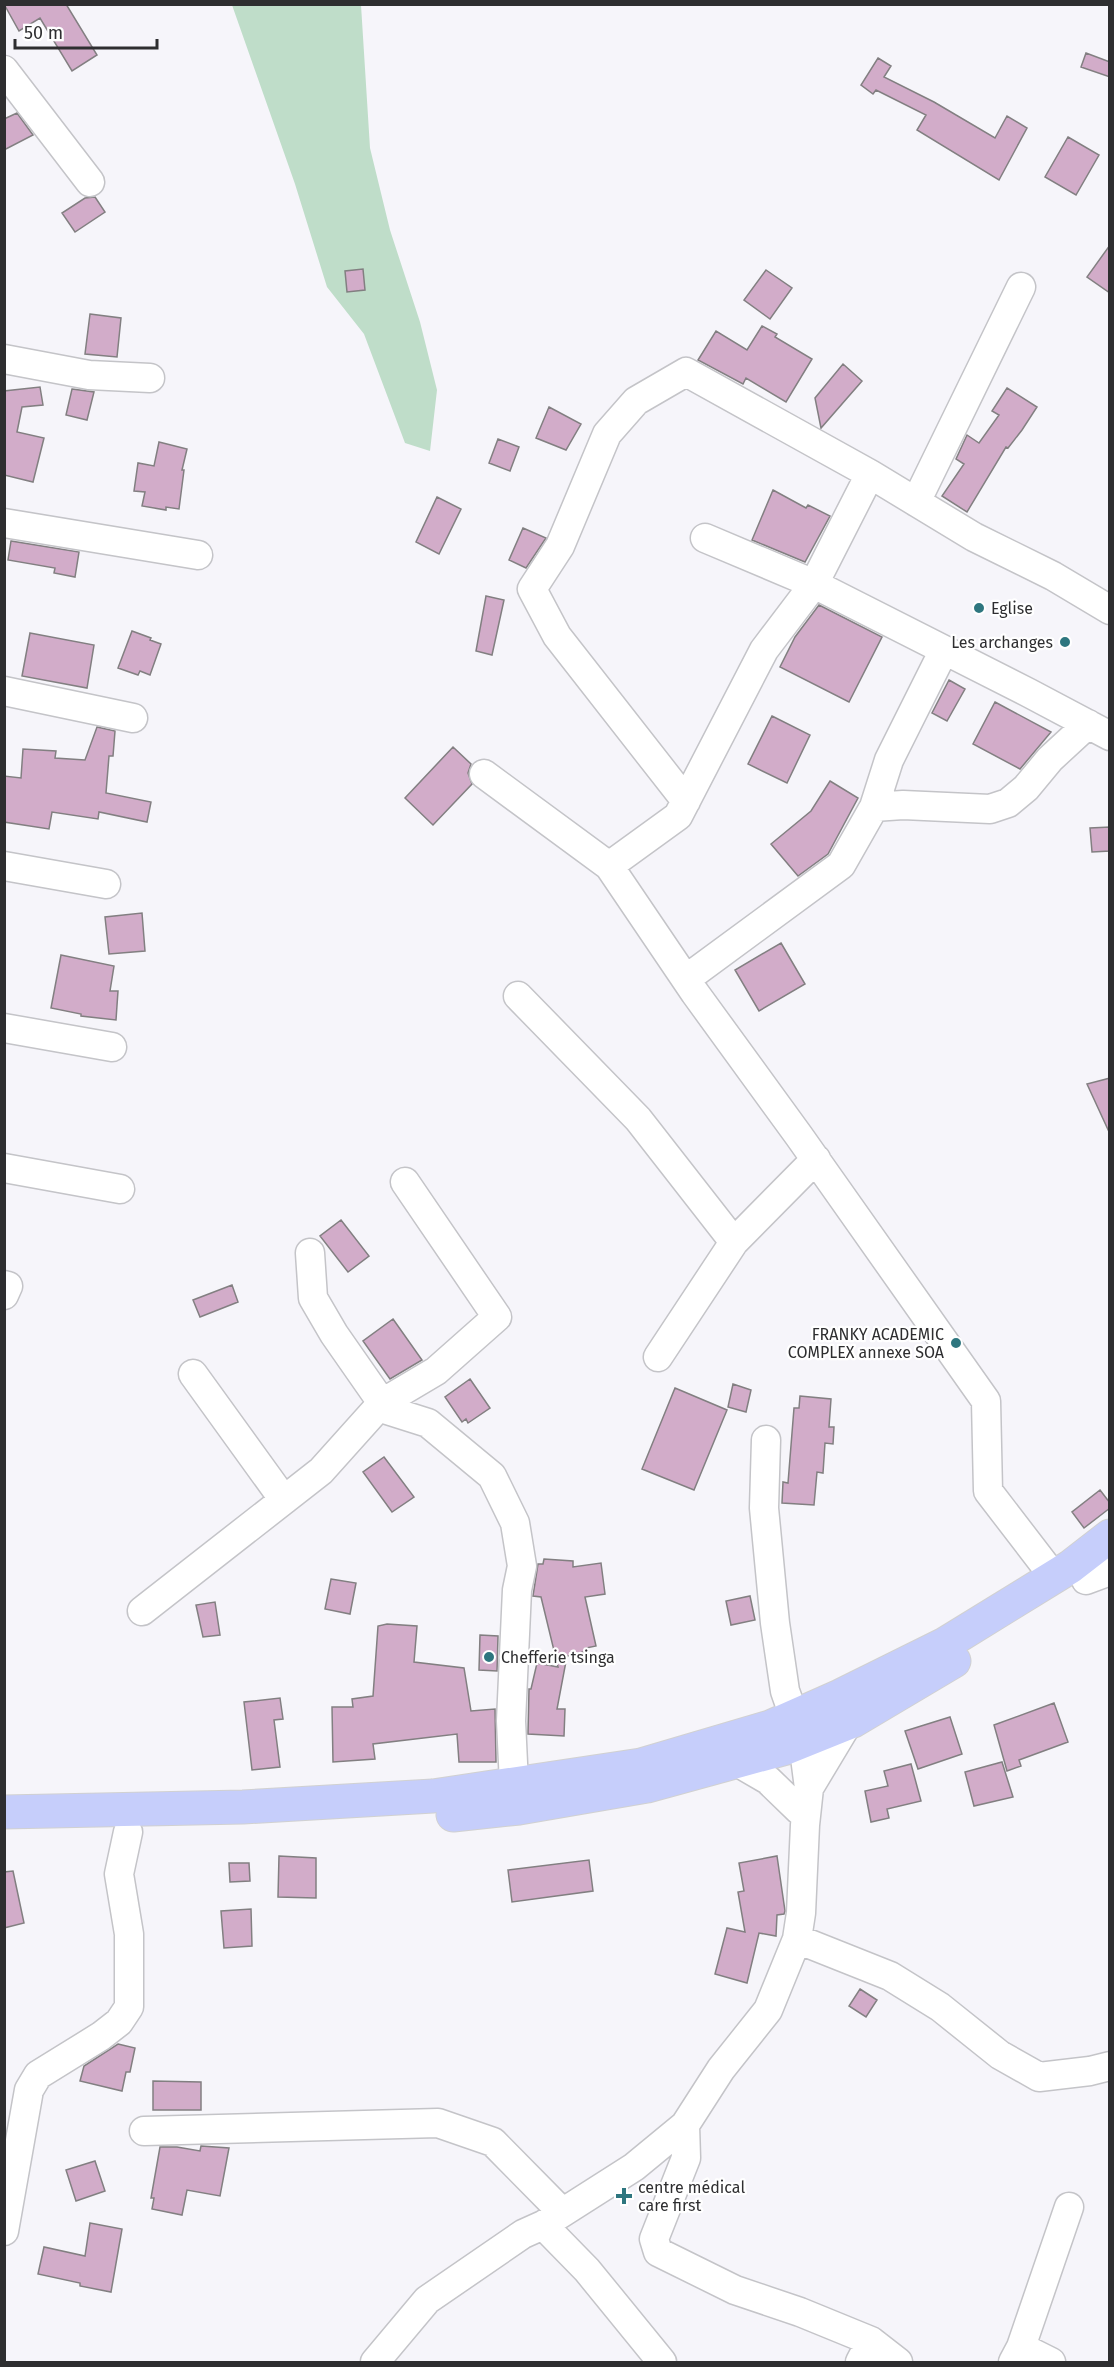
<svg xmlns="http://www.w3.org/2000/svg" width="1114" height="2367" viewBox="0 0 1114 2367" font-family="'Fira Sans',sans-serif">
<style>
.green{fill:#bfddc9}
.building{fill:#d2acc9;stroke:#827f81;stroke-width:1.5}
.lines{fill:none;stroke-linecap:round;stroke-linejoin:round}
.minor-casing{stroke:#c4c4c8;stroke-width:31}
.major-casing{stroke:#d1d1d1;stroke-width:35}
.minor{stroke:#fff;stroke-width:28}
.major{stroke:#c6cefb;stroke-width:33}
.poi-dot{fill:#2e767f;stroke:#fff;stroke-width:2}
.labels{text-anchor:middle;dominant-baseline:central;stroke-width:4.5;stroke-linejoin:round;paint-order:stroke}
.poi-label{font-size:16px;fill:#2e2e30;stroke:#fff;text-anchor:start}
</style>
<rect width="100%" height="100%" fill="#f6f5fa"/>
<path class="green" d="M 232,5 L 361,5 L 370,148 L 390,230 L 420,322 L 437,390 L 430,451 L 405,443 L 364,334 L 327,287 L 295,184 Z"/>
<path class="building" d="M 4,4 L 66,4 L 97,55 L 72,71 L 40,18 L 19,31 Z
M 1086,53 L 1110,62 L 1110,77 L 1081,67 Z
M 878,58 L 891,66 L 884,77 L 934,102 L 995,138 L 1007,116 L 1027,128 L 999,180 L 917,130 L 926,115 L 876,90 L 873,94 L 861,85 Z
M 17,113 L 33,135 L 4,150 L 4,119 Z
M 1068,137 L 1099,155 L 1076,195 L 1045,177 Z
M 95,197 L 105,212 L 75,232 L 62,213 L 85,198 Z
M 1110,245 L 1110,293 L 1087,277 Z
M 363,269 L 365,290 L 347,292 L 345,271 Z
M 766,270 L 792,288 L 770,319 L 744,300 Z
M 90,314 L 121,318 L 117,357 L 85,354 Z
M 762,326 L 777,334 L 775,337 L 812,359 L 786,402 L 746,378 L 743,384 L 698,360 L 716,331 L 747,350 Z
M 843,364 L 862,381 L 821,428 L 815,398 Z
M 40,387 L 43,405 L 22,407 L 17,432 L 44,438 L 33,482 L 4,475 L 4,391 Z
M 1007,388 L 1037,407 L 1022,430 L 1008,448 L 1006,447 L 967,512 L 942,496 L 964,464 L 956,459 L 967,435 L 979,443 L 999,415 L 992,411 Z
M 72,389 L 94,392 L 87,420 L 66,415 Z
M 549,407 L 581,424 L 566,450 L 536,438 Z
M 498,439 L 519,447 L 510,471 L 489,463 Z
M 159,442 L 187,449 L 182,470 L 184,470 L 179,509 L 166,507 L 166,510 L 142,506 L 145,492 L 134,491 L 138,463 L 154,466 Z
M 773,490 L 806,508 L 808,505 L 830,516 L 805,562 L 752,540 Z
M 437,497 L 461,509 L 439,554 L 416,542 Z
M 523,528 L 546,538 L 526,568 L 509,560 Z
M 11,541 L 79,552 L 75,577 L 54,573 L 55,568 L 8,560 Z
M 486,596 L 504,600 L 492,655 L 476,651 Z
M 819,605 L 882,637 L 849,702 L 780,667 L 795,637 Z
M 132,631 L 151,638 L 150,640 L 161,644 L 150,675 L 140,671 L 138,675 L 118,668 Z
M 30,633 L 94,645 L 87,688 L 22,676 Z
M 949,680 L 965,689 L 947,721 L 932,713 Z
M 995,702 L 1051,732 L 1020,769 L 973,744 Z
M 772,716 L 810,735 L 787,783 L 748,764 Z
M 97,727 L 115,731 L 113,756 L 109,756 L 106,793 L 151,802 L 147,822 L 99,812 L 98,819 L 52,812 L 49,829 L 4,822 L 4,776 L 21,778 L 23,749 L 56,751 L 55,758 L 85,760 Z
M 453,747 L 471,764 L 468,773 L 472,784 L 433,825 L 405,798 Z
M 830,781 L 858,798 L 828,854 L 798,876 L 771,844 L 811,811 Z
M 1110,827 L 1110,851 L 1092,852 L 1090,828 Z
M 142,913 L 145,951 L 109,954 L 105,917 Z
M 781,943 L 805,984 L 759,1011 L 735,970 Z
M 61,955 L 114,966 L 110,991 L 118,991 L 116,1020 L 81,1016 L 81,1014 L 51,1008 Z
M 1110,1078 L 1110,1134 L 1087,1084 Z
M 341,1220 L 369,1256 L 348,1272 L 320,1236 Z
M 232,1285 L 238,1302 L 200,1317 L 193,1300 Z
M 393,1319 L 422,1360 L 390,1379 L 363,1341 Z
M 470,1379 L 490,1408 L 468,1423 L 466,1419 L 462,1422 L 445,1397 Z
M 733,1384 L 751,1390 L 746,1412 L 728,1407 Z
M 675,1388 L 727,1410 L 694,1490 L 642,1469 Z
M 800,1396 L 831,1399 L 829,1427 L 834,1427 L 833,1444 L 825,1443 L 823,1473 L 817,1472 L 814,1505 L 782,1503 L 783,1482 L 788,1483 L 794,1408 L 799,1408 Z
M 384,1457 L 414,1497 L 392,1512 L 363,1472 Z
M 1100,1490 L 1110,1503 L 1110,1508 L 1084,1528 L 1072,1512 Z
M 544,1559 L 573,1561 L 573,1567 L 601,1563 L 605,1594 L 585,1597 L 596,1646 L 586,1648 L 587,1651 L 567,1656 L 557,1709 L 565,1709 L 564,1736 L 528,1734 L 529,1689 L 531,1689 L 537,1663 L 558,1667 L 541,1597 L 533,1596 L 538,1564 L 543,1564 Z
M 331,1579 L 356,1583 L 350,1614 L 325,1609 Z
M 750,1596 L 755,1620 L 731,1625 L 726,1601 Z
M 215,1602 L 220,1635 L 203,1637 L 196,1605 Z
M 387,1624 L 417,1626 L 414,1662 L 464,1668 L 471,1711 L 495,1709 L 496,1762 L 459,1762 L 457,1734 L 373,1744 L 375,1759 L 333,1762 L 332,1707 L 353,1707 L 352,1699 L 373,1696 L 378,1626 Z
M 480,1635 L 498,1636 L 497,1671 L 479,1670 Z
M 280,1698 L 283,1719 L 274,1720 L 280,1767 L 252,1770 L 244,1702 Z
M 1054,1703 L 1068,1742 L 1019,1760 L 1021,1766 L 1007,1771 L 994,1725 Z
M 950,1717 L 962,1754 L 918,1769 L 905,1731 Z
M 1002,1762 L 1013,1797 L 974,1806 L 965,1772 Z
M 911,1764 L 921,1801 L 887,1809 L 889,1818 L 871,1822 L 865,1791 L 888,1786 L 884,1771 Z
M 279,1856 L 316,1858 L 316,1898 L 278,1897 Z
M 777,1856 L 785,1911 L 784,1914 L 777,1915 L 776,1936 L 759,1933 L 747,1983 L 715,1974 L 727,1928 L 745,1932 L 738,1892 L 744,1891 L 739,1863 Z
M 589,1860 L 593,1891 L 512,1902 L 508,1870 Z
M 229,1863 L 249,1863 L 250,1881 L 230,1882 Z
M 13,1871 L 24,1923 L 4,1928 L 4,1872 Z
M 251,1909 L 252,1946 L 224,1948 L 221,1911 Z
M 860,1989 L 877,2000 L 866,2017 L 849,2006 Z
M 118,2044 L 135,2048 L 130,2072 L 126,2072 L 122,2091 L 80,2081 L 84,2066 Z
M 153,2081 L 201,2082 L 201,2110 L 153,2110 Z
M 201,2146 L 229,2148 L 220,2196 L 187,2190 L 182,2215 L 152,2209 L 154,2198 L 151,2198 L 160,2147 L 177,2147 L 200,2151 Z
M 95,2161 L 105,2191 L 76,2201 L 66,2170 Z
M 90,2223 L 122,2229 L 111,2292 L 80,2286 L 80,2283 L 38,2274 L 44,2247 L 85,2256 Z"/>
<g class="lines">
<g class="minor-casing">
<path id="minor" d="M 4,70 L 90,182
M 4,359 L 89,375 L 150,378
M 916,502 L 1021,287
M 4,523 L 198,555
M 705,538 L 814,584 L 870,474
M 4,691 L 133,718
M 484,774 L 609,866 L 695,993 L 799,1136 L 986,1401 L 988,1491 L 1054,1577
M 686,801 L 557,636 L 532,589 L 560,546 L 607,434 L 636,401 L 686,372 L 870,474 L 974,537 L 1053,576 L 1110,610
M 874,807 L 903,805 L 990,809 L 1008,803 L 1026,788 L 1050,759 L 1088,724
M 4,866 L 106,884
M 609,866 L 678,816 L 764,650 L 814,584 L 1029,693 L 1110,736
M 686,979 L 841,865 L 874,807 L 889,760 L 944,650
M 518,996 L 638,1119 L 734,1242
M 4,1028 L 112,1047
M 4,1168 L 120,1189
M 310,1253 L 313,1298 L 334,1334 L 387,1410 L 428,1423 L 492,1476 L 515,1523 L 522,1566 L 517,1590 L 511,1721 L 514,1784
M 4,1285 L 8,1286 L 4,1295
M 658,1357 L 734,1242 L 816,1159
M 193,1374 L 284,1500
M 1086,1580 L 1110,1571
M 142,1611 L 321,1471 L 382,1403 L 436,1371 L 497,1317 L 405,1182
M 737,1762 L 768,1780 L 799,1810
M 809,1788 L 848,1723
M 797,1939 L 890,1976 L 940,2007 L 1000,2055 L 1039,2077 L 1090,2071 L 1110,2066
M 685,2125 L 686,2158 L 654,2239 L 658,2252 L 735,2290 L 800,2312 L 871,2341 L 898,2362
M 144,2131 L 438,2123 L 493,2142 L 562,2212
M 543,2225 L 587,2270 L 662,2362
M 4,2231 L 29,2090 L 38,2075 L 101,2036 L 119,2022 L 129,2007 L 129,1934 L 119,1874 L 128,1832
M 1021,2347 L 1051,2362
M 375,2362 L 427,2300 L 523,2234 L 543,2225 L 634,2167 L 685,2125 L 721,2069 L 768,2010 L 797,1939 L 801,1913 L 805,1825 L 809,1788 L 803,1742 L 785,1691 L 775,1623 L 764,1508 L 766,1440
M 860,2362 L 871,2341
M 1013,2362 L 1021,2347 L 1069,2207"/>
</g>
<g class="major-casing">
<path id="major" d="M 4,1812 L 243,1807 L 433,1796 L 641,1765 L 770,1727 L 840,1696 L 945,1644 L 1070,1567 L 1110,1536
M 453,1815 L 519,1808 L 647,1786 L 786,1748 L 853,1721 L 954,1661"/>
</g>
<use href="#minor" class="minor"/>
<use href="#major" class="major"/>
</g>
<g class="poi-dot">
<circle cx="979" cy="608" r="6"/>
<circle cx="1065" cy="642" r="6"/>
<circle cx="956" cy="1343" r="6"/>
<circle cx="489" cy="1657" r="6"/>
<path d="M621 2187h6v6h6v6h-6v6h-6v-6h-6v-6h6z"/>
</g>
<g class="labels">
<g class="poi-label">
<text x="991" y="608">Eglise</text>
<text x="1053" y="642" text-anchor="end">Les archanges</text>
<text x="944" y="1334" text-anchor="end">FRANKY ACADEMIC<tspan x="944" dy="18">COMPLEX annexe SOA</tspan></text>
<text x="501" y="1657">Chefferie tsinga</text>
<text x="638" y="2187">centre médical<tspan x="638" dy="18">care first</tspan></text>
</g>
</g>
<rect width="1114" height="2367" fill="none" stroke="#2e2e30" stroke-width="12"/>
<path d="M15 39v9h142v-9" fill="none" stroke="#2e2e30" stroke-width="3"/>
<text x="24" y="39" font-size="18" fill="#2e2e30" stroke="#ffffff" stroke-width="4.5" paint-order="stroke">50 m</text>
</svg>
